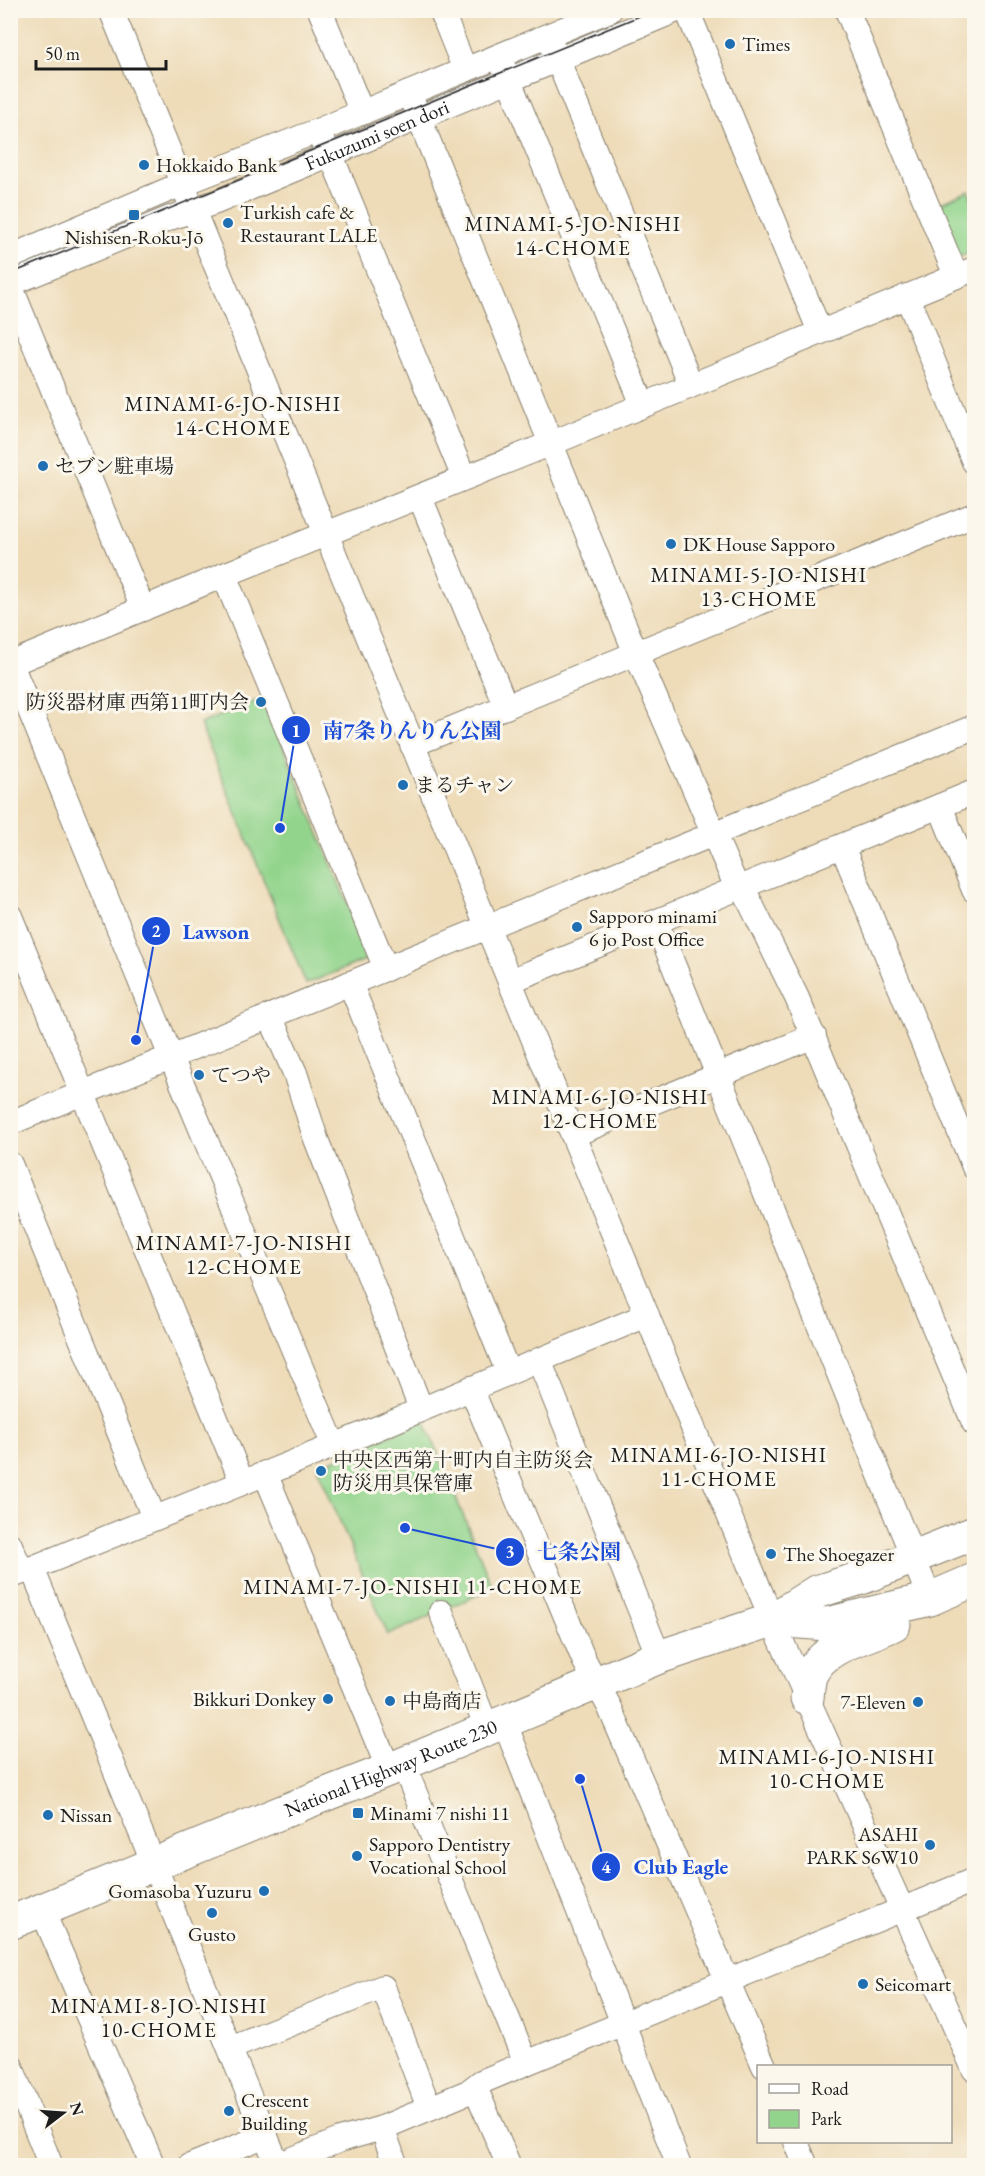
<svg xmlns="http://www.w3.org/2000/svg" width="985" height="2176" viewBox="0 0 985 2176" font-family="'EB Garamond','Noto Serif JP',serif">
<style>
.green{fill:#92d48c;stroke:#577854;stroke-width:1.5}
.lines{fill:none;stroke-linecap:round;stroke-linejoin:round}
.minor-casing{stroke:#857c6a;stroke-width:26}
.highway-casing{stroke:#857c6a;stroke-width:35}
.minor{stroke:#fff;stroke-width:24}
.highway{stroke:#fff;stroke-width:33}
.tram{stroke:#1c1c1c;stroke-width:1.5}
.poi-dot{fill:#1f6fb2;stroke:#fbf7ec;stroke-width:2}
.labels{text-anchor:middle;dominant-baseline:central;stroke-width:6;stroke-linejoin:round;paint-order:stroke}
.poi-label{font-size:20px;fill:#1c1c1c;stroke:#fbf7ec;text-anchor:start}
.street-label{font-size:20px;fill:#1c1c1c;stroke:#fbf7ec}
.neighbourhood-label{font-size:21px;letter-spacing:1.5px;fill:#1c1c1c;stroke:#fbf7ec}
.leader{fill:none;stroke:#1d4ed8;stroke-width:2}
.callout-dot{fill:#1d4ed8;stroke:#fbf7ec;stroke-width:2}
.mark-label{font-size:18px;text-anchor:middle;font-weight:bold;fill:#fff}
.callout-label{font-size:21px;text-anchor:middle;font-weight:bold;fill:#1d4ed8;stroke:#fbf7ec;stroke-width:6;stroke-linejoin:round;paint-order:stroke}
</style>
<rect width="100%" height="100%" fill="#fbf7ec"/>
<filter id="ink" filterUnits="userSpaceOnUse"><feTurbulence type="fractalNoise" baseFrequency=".0167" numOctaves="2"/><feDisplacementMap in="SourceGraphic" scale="12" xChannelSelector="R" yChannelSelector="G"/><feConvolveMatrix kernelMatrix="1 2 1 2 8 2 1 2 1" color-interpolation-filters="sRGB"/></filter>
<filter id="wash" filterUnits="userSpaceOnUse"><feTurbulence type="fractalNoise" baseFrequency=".008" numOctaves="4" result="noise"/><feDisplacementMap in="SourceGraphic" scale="24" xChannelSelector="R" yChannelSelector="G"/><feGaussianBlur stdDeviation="1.35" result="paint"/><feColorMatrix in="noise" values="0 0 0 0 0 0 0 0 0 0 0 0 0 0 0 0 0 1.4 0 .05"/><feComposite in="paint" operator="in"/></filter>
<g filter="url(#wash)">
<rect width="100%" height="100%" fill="#eedcb9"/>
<path class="green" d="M 969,191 L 974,205 L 974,251 L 959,257 L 936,205 Z
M 263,698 L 370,958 L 306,984 L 200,724 Z
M 424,1420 L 493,1588 L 388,1635 L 317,1467 Z"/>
</g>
<g filter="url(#ink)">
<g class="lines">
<g class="minor-casing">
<g id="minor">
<path d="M 111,10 L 772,1620 L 974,2069"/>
<path d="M 320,10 L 362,113"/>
<path d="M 443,10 L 443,15 L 465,70"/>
<path d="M 687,10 L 820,332"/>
<path d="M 847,10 L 956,276"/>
<path d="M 552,46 L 691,385"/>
<path d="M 503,66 L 643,405"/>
<path d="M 409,93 L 632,644 L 737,888"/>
<path d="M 322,141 L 335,165 L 464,478"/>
<path d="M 10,257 L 182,184 L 317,131 L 610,10"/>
<path id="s1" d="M 10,284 L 170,218 L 216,202 L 677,10"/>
<path d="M 10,285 L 143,609"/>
<path d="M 907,296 L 974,462"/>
<path d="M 420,497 L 506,707"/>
<path d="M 224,575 L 386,969"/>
<path d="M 10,664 L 224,575 L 552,443 L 974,269"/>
<path d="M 11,664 L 176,1069 L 333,1444"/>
<path d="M 412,745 L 974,515"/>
<path d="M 940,806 L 974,890"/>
<path d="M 842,846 L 974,1167"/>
<path d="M 742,886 L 797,998 L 974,1423"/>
<path d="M 10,916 L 242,1482"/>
<path d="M 656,922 L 930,1599"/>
<path d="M 510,981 L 974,792"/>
<path d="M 350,983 L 508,1372"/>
<path d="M 270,1016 L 295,1073 L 316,1139 L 421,1409"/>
<path d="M 10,1123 L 974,727"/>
<path d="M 573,1135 L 814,1036"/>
<path d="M 10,1164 L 154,1518"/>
<path d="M 539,1360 L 659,1657"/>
<path d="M 471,1388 L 584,1660 L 609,1706 L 764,2066"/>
<path d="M 265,1473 L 389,1770"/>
<path d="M 10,1545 L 22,1572"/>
<path d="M 32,1568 L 278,2166"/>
<path d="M 10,1577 L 368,1432 L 647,1315"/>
<path d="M 441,1612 L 487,1728"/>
<path d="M 504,1721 L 679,2166"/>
<path d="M 403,1764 L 526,2063"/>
<path d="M 42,1910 L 153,2166"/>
<path d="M 230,2048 L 383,1987 L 429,2108"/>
<path d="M 10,2064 L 51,2166"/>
<path d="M 475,2087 L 509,2166"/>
<path d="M 382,2128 L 396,2166"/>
<path d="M 796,2142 L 806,2166"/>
<path d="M 278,2165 L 340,2140 L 382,2128 L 468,2092 L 481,2082 L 526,2063 L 974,1880"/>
<path d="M 190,2166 L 266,2135"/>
</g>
</g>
<g class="highway-casing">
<g id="highway">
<path d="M 772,1620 L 827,1624 L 930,1599 L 974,1580"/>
<path d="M 807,1698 C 808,1690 808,1681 811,1674 C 825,1644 867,1638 894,1624"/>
<path id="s2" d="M 10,1923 L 329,1793 L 403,1764 L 659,1657 L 772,1620 L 816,1592 L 864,1577 L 974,1533"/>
</g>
</g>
<use href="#minor" class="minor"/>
<use href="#highway" class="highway"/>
<path class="tram" d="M 10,274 L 654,10"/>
</g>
</g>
<g class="poi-dot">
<circle cx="730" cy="44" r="6"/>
<circle cx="144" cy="165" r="6"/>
<rect x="128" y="209" width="12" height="12" rx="3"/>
<circle cx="228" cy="223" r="6"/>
<circle cx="43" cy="466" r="6"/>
<circle cx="671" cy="544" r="6"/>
<circle cx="261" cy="702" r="6"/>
<circle cx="403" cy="785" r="6"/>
<circle cx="577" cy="927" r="6"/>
<circle cx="199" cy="1075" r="6"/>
<circle cx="321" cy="1471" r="6"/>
<circle cx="771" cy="1554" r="6"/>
<circle cx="328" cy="1699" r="6"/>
<circle cx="390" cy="1701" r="6"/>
<circle cx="918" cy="1702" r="6"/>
<rect x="352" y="1807" width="12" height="12" rx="3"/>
<circle cx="48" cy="1815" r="6"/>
<circle cx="930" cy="1845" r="6"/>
<circle cx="357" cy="1856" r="6"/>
<circle cx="264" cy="1891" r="6"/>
<circle cx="212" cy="1913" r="6"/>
<circle cx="863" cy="1984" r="6"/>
<circle cx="229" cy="2111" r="6"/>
</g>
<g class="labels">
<g class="poi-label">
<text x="742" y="44">Times</text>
<text x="156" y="165">Hokkaido Bank</text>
<text x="240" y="212">Turkish cafe &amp;<tspan x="240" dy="23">Restaurant LALE</tspan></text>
<text x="134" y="237" text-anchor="middle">Nishisen-Roku-Jō</text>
<text x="55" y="466">セブン駐車場</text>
<text x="683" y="544">DK House Sapporo</text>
<text x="249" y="702" text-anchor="end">防災器材庫 西第11町内会</text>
<text x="415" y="785">まるチャン</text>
<text x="589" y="916">Sapporo minami<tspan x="589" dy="23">6 jo Post Office</tspan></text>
<text x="211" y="1075">てつや</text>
<text x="333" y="1460">中央区西第十町内自主防災会<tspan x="333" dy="23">防災用具保管庫</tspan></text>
<text x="783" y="1554">The Shoegazer</text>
<text x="316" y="1699" text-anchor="end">Bikkuri Donkey</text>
<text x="402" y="1701">中島商店</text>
<text x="906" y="1702" text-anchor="end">7-Eleven</text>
<text x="370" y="1813">Minami 7 nishi 11</text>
<text x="60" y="1815">Nissan</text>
<text x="918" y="1834" text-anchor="end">ASAHI<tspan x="918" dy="23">PARK S6W10</tspan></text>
<text x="369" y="1844">Sapporo Dentistry<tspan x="369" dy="23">Vocational School</tspan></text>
<text x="252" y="1891" text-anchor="end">Gomasoba Yuzuru</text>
<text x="212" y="1934" text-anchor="middle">Gusto</text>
<text x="875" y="1984">Seicomart</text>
<text x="241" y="2100">Crescent<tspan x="241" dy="23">Building</tspan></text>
</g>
<g class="street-label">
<text stroke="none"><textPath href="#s1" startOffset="396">Fukuzumi soen dori</textPath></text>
<text stroke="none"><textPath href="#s2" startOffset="411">National Highway Route 230</textPath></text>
</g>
<g class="neighbourhood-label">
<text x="573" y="223">MINAMI-5-JO-NISHI<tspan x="573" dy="24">14-CHOME</tspan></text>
<text x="233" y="403">MINAMI-6-JO-NISHI<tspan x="233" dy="24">14-CHOME</tspan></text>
<text x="759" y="574">MINAMI-5-JO-NISHI<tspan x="759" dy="24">13-CHOME</tspan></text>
<text x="600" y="1096">MINAMI-6-JO-NISHI<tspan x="600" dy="24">12-CHOME</tspan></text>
<text x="244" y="1242">MINAMI-7-JO-NISHI<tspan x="244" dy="24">12-CHOME</tspan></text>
<text x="719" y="1454">MINAMI-6-JO-NISHI<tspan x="719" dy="24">11-CHOME</tspan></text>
<text x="413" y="1586">MINAMI-7-JO-NISHI 11-CHOME</text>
<text x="827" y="1756">MINAMI-6-JO-NISHI<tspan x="827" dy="24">10-CHOME</tspan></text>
<text x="159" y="2005">MINAMI-8-JO-NISHI<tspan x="159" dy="24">10-CHOME</tspan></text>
</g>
</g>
<path class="leader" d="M280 828L296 730M136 1040L156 931M405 1528L510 1552M580 1779L606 1867"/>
<g class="callout-dot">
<circle cx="280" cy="828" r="6"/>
<circle cx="136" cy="1040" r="6"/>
<circle cx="405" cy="1528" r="6"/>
<circle cx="580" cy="1779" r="6"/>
<circle cx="296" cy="730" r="15"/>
<circle cx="156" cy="931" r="15"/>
<circle cx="510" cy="1552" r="15"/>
<circle cx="606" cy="1867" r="15"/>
</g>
<g class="mark-label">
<text x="296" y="737">1</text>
<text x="156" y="937">2</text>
<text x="510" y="1558">3</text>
<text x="606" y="1873">4</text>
</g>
<g class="callout-label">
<text x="412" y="738">南7条りんりん公園</text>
<text x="216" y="939">Lawson</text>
<text x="579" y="1559">七条公園</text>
<text x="681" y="1874">Club Eagle</text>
</g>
<rect width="985" height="2176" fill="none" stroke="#fbf7ec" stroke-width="36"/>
<rect x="757" y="2065" width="195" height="78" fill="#fbf7ec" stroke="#a29f99" stroke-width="1.5"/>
<rect x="769" y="2084" width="30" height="9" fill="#ffffff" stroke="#a29f99" stroke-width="1.5"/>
<text x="811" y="2095" font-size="18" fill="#1c1c1c">Road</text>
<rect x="769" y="2110" width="30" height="18" fill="#92d48c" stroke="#a29f99" stroke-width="1.5"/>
<text x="811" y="2125" font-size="18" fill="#1c1c1c">Park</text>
<g transform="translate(63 2113) rotate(73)" stroke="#fbf7ec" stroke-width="4.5" paint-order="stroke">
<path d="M0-4.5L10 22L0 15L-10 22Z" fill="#1c1c1c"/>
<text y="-9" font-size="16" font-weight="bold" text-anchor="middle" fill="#1c1c1c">N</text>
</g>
<path d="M36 60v9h130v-9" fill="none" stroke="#1c1c1c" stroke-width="3"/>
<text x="45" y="60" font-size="18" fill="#1c1c1c" stroke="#fbf7ec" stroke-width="4.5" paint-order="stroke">50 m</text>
</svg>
